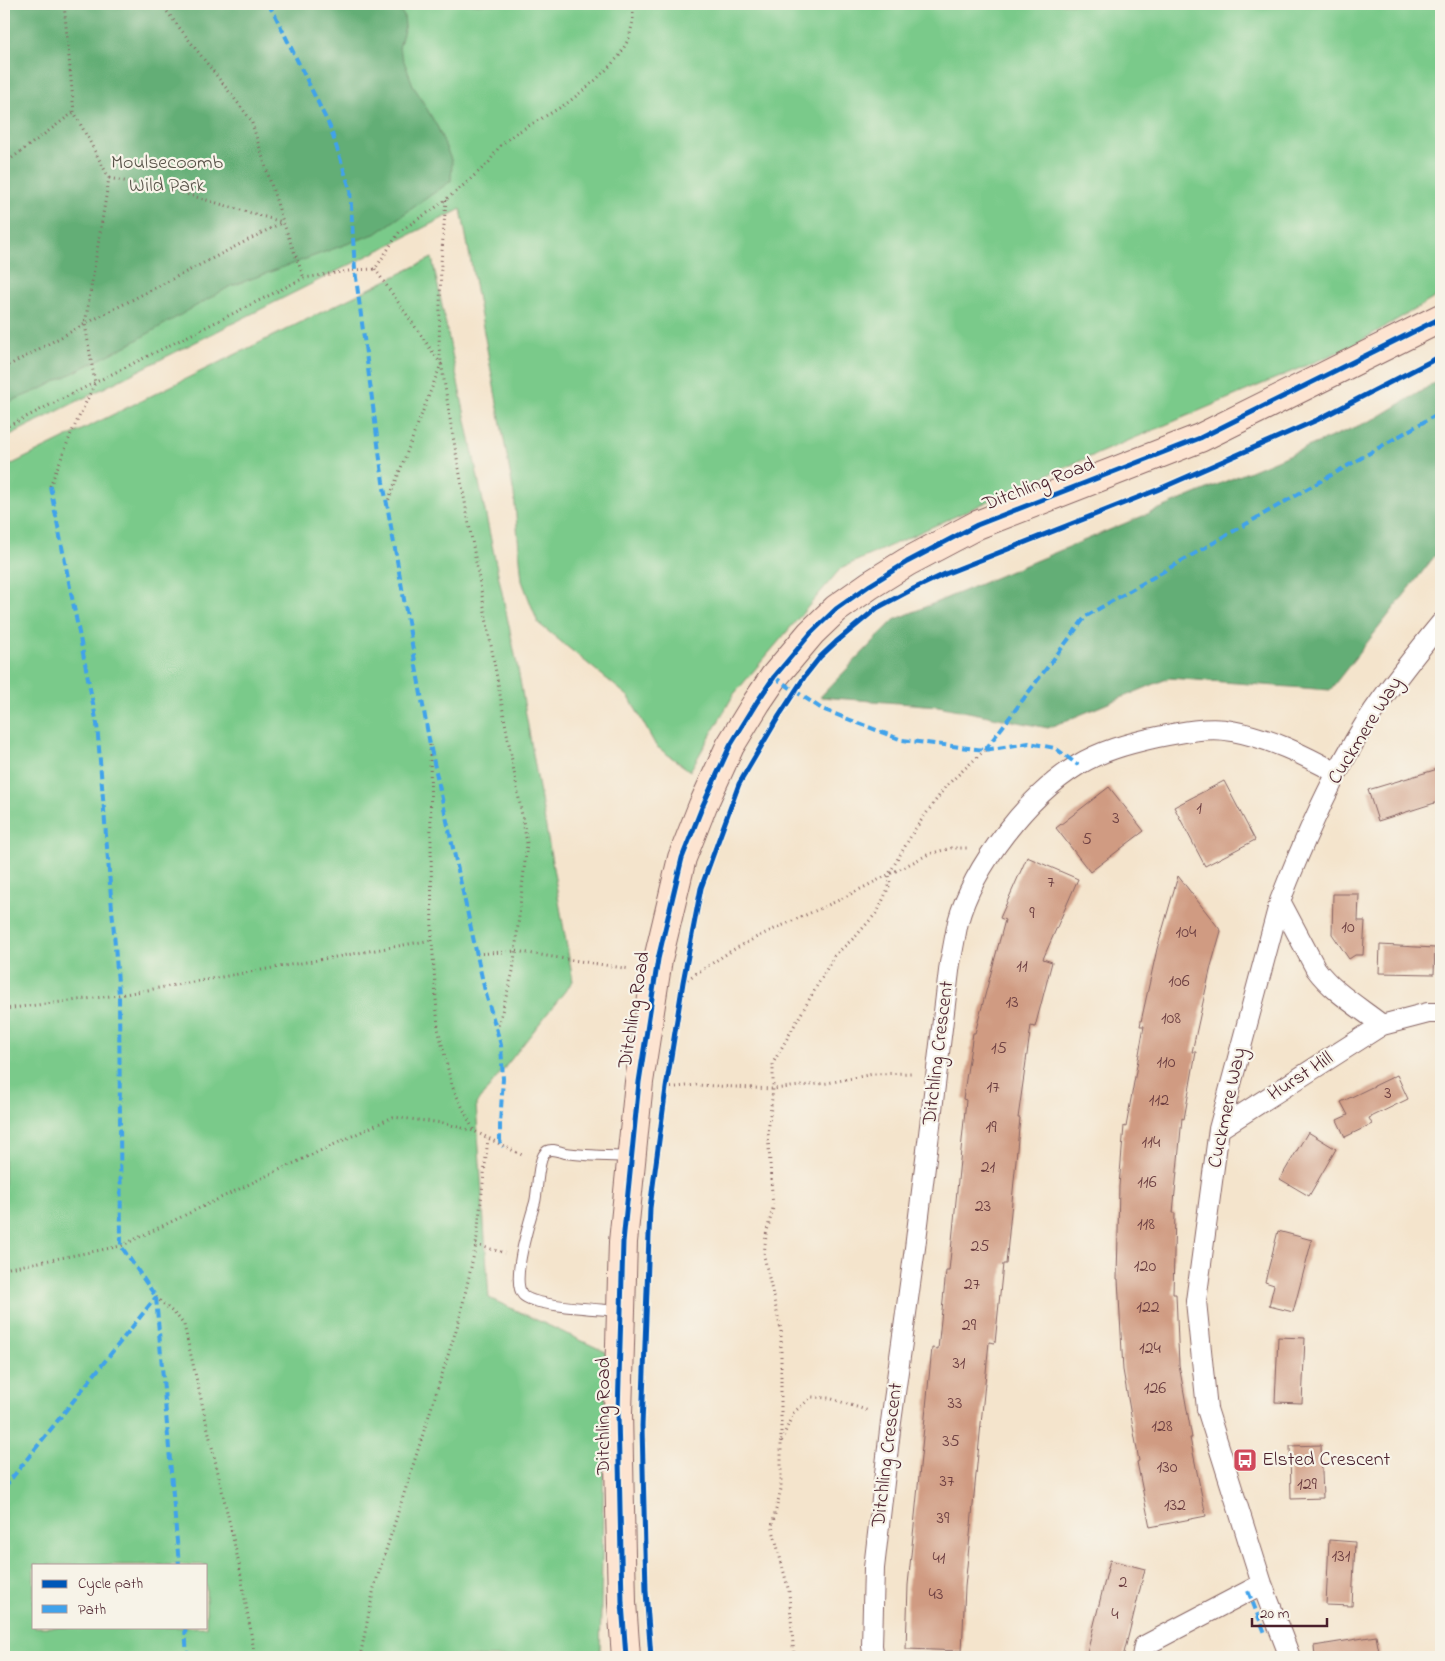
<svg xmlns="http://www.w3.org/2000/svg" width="1445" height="1661" viewBox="0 0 1445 1661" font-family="'Indie Flower',sans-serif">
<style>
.green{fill:#7aca8a;stroke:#62745a;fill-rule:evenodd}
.forest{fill:#63ae76;stroke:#566650}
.building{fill:#d09b82}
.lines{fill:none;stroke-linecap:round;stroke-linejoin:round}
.lane-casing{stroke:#866463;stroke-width:12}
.street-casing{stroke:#866463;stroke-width:22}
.secondary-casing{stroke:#866463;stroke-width:30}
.path{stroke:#866463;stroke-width:3;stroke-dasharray:1 4;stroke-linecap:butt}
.lane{stroke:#fff;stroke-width:10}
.street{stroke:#fff;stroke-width:20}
.secondary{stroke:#fde4d1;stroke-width:28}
.quiet{stroke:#40a2eb;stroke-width:4;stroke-dasharray:8 4;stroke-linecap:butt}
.cycleway-casing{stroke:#f7f3e8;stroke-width:8}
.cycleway{stroke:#0057b8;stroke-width:5}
.labels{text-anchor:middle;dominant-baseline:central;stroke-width:4.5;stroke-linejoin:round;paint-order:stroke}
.number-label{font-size:18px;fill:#6c3e41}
.park-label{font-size:20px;fill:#585248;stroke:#f7f3e8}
.street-label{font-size:20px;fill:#4a1f2b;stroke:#f7f3e8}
.poi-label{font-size:20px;fill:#4a1f2b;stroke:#f7f3e8;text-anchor:start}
</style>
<rect width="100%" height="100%" fill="#f7f3e8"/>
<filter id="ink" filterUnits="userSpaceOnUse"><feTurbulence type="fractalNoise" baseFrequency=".02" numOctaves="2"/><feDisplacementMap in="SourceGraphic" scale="10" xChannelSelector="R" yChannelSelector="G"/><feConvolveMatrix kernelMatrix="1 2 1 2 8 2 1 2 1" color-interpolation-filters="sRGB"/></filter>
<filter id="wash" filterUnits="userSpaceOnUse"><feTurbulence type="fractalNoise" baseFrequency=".0096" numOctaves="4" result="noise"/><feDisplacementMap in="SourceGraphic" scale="20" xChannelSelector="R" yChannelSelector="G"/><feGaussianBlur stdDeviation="1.12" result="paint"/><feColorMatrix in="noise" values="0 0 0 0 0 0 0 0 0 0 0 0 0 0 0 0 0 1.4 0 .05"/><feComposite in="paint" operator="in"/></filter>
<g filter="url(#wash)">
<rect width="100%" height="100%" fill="#f4e4cc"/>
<path class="green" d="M 4,4 L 1441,4 L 1441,294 L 1350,347 L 1040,478 L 841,568 L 734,694 L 690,771 L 656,746 L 629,697 L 538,623 L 522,581 L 514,494 L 461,209 L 4,438 Z
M 432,258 L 518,669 L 573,981 L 476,1104 L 489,1298 L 606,1352 L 600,1657 L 4,1657 L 4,468 ZM 34,1565 L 206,1565 L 206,1627 L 34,1627 Z"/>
<path class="forest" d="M 4,4 L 395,4 L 404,16 L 405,26 L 399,48 L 413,85 L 438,128 L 452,162 L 451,181 L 377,233 L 229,287 L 130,344 L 41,389 L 4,404 Z
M 1441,379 L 1441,548 L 1330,690 L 1169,678 L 1048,728 L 938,706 L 820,697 L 894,620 L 1377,418 Z"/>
<g id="blocks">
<path class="building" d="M 1441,768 L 1441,801 L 1378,821 L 1368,790 Z
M 1224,781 L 1255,840 L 1205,866 L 1174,807 Z
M 1109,787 L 1144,831 L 1090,872 L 1056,828 Z
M 1027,857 L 1078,879 L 1043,959 L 1052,962 L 1035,1027 L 1031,1026 L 1018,1118 L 1020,1118 L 1006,1264 L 1003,1264 L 995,1343 L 989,1342 L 965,1587 L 962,1651 L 906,1649 L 908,1585 L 932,1348 L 938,1349 L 946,1271 L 949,1271 L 966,1100 L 963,1099 L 973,1033 L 975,1033 L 1005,920 L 1000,918 Z
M 1178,876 L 1221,931 L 1211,966 L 1192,1052 L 1196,1052 L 1184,1119 L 1182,1118 L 1173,1213 L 1175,1213 L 1173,1294 L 1176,1294 L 1179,1365 L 1192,1438 L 1190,1438 L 1206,1516 L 1150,1527 L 1137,1462 L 1139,1461 L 1123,1370 L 1118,1279 L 1117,1279 L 1119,1186 L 1124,1126 L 1126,1127 L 1144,1026 L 1140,1026 L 1157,949 Z
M 1333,894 L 1359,894 L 1358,921 L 1365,921 L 1363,955 L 1355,955 L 1349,959 L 1332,934 Z
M 1380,945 L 1435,948 L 1434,974 L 1379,973 Z
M 1397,1075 L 1408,1099 L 1369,1118 L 1372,1124 L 1345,1137 L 1337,1120 L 1348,1115 L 1341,1102 Z
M 1308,1132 L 1336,1149 L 1309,1196 L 1280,1179 Z
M 1278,1231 L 1312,1240 L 1293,1312 L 1269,1306 L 1274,1285 L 1265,1282 Z
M 1278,1337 L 1305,1338 L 1302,1403 L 1275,1402 Z
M 1321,1445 L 1323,1498 L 1291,1499 L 1290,1446 Z
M 1329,1540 L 1355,1542 L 1352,1606 L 1326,1605 Z
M 1110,1560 L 1145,1569 L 1123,1657 L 1086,1657 Z
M 1376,1636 L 1380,1657 L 1315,1657 L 1314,1646 Z"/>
</g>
</g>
<g filter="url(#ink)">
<use href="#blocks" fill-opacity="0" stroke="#866463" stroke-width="1"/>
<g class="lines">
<g class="lane-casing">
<path id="lane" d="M 620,1311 C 601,1309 534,1307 523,1295 C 510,1281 530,1220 535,1202 C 538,1191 537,1157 547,1151 C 552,1148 560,1152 565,1153 C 587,1156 609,1156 630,1157"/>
</g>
<g class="street-casing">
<path id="street" d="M 1280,901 L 1316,969 C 1333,992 1359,1007 1382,1025
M 1219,1129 L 1382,1025 L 1428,1013 L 1441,1013
M 874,1657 L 872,1646 L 874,1568 L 891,1422 L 915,1248 L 950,963 C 953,950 955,936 958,922 C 973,866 1029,795 1078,765 C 1101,751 1127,744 1153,738 C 1177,733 1208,726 1232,731 C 1270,738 1304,755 1337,773
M 1142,1657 L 1144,1646 L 1262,1584
M 1290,1657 L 1262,1584 L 1207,1409 L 1196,1301 L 1219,1129 L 1280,901 C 1305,837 1335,768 1374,710 C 1395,680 1418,651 1441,623"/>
</g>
<g class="secondary-casing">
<path id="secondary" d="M 626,1657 L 622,1603 L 618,1413 L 623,1242 L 639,1082 L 658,959 L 682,858 L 703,805 L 730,746 L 757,702 L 774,677 L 811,633 L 836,609 L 870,585 L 907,562 L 977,525 L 1200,438 L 1441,318"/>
</g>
<path class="path" d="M 161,4 L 251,120 L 283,222 L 304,278
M 4,164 L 74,112
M 109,178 L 179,192 L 282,222
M 446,200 L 441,263 L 439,348 L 451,425 L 527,843 L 513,971 L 497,1030
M 375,269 L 441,364 L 387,504
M 4,368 L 85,324 L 283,222
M 4,428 L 304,278 L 355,270 L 375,269 L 400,231 L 435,208 L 464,185 L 489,162 L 499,147 L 513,135 L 566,104 L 589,86 L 606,70 L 620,55 L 629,38 L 633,21 L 633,4
M 50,486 L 71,434 L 95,383 L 85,324 L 109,178 L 74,112 L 64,4
M 430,745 L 432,940 L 438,1028 L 452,1086 L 474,1131 L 524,1156
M 477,954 L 515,951 L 630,969
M 683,982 L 731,951 L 761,935 L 837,901 L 929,854 L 951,848 L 967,848
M 4,1009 L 119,995 L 432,940
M 666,1088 L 696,1085 L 773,1089 L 828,1083 L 873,1074 L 914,1073
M 476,1245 L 505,1253
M 4,1269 L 121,1246 L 262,1178 L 393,1117 L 443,1123 L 474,1131
M 156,1297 L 178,1317 L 184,1325 L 239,1564 L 255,1657
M 781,1442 L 781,1330 L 764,1256 L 766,1235 L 773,1208 L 768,1133 L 773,1089 L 773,1063 L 834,956 L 856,936 L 878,911 L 890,884 L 889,874 L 915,829 L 947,785 L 985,750
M 360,1657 L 374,1588 L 459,1321 L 476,1245 L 488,1139
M 794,1657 L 789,1592 L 772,1526 L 781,1489 L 781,1442 L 793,1413 L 812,1397 L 829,1398 L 869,1411"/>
<use href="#lane" class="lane"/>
<use href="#street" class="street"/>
<use href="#secondary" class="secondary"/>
<path class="quiet" d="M 268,4 L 275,15 L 330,127 L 350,189 L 355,270 L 383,482 L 430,745 L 485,991 L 501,1045 L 503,1079 L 500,1123 L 500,1141 L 503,1147
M 50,486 L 97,724 L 119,995 L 121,1246 L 156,1297 L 179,1565
M 774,677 L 822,709 L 902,740 L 985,750 L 1029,743 L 1055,748 L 1078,765
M 985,750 L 1086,616 L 1441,412
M 4,1488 L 156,1297
M 1248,1591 L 1265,1633
M 185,1627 L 187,1657"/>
<g class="cycleway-casing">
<path id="cycleway" d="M 626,1657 L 622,1603 L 618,1413 L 623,1242 L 639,1082 L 658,959 L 682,858 L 703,805 L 730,746 L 757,702 L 774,677 L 811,633 L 836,609 L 870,585 L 907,562 L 977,525 L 1200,438 L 1441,318
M 651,1657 L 646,1591 L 642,1426 L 650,1208 L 666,1088 L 683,982 L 701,888 L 739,784 L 779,716 L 805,676 L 820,657 L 836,642 L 877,608 L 909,591 L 945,574 L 1157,490 L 1317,420 L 1441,356"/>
</g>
<use href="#cycleway" class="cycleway"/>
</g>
</g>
<defs>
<g id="bus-square" transform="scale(1.25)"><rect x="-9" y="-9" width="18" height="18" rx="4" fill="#d1495b" stroke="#f7f3e8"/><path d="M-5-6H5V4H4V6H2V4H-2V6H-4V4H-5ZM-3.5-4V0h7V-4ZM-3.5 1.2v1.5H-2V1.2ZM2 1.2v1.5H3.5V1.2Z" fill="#fff"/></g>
</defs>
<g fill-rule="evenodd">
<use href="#bus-square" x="1245" y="1460"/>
</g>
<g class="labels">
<g class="number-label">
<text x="1199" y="809">1</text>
<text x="1116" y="819">3</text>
<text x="1087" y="840">5</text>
<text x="1051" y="883">7</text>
<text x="1032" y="914">9</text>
<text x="1348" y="928">10</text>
<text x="1186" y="933">104</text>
<text x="1022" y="967">11</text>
<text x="1179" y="982">106</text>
<text x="1012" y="1003">13</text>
<text x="1171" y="1019">108</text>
<text x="999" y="1049">15</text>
<text x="1166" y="1063">110</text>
<text x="993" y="1088">17</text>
<text x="1388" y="1094">3</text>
<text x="1159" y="1101">112</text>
<text x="991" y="1128">19</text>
<text x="1151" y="1143">114</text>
<text x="988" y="1168">21</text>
<text x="1147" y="1183">116</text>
<text x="983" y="1207">23</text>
<text x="1146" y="1225">118</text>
<text x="980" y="1247">25</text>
<text x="1145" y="1267">120</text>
<text x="972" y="1285">27</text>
<text x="1148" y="1308">122</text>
<text x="969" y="1326">29</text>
<text x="1150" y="1349">124</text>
<text x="959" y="1364">31</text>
<text x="1155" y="1389">126</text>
<text x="955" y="1404">33</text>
<text x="1162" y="1427">128</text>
<text x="951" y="1442">35</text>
<text x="1167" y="1468">130</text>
<text x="947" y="1482">37</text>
<text x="1307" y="1485">129</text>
<text x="1175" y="1506">132</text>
<text x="943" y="1519">39</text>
<text x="1341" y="1557">131</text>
<text x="939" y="1559">41</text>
<text x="1123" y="1583">2</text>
<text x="936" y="1595">43</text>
<text x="1115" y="1615">4</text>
</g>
<g class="park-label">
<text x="167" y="163">Moulsecoomb<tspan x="167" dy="23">Wild Park</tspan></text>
</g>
<g class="street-label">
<text transform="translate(1039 485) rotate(-21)">Ditchling Road</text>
<text transform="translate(1366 731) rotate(-58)">Cuckmere Way</text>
<text transform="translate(635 1010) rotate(-81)">Ditchling Road</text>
<text transform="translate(939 1053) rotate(-83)">Ditchling Crescent</text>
<text transform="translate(1301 1077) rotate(-33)">Hurst Hill</text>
<text transform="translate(1228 1108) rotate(-78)">Cuckmere Way</text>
<text transform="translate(604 1416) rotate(-90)">Ditchling Road</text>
<text transform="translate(888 1455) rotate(-83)">Ditchling Crescent</text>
</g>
<g class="poi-label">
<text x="1262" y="1460">Elsted Crescent</text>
</g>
</g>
<rect width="1445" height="1661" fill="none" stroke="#f7f3e8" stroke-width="20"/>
<rect x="32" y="1564" width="175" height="65" fill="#f7f3e8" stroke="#b29e9c"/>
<rect x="42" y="1580" width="25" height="8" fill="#0057b8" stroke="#b29e9c"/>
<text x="78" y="1588" font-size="15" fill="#4a1f2b">Cycle path</text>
<rect x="42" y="1605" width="25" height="8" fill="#40a2eb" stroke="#b29e9c"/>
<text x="78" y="1614" font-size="15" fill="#4a1f2b">Path</text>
<path d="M1252 1618v8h75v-8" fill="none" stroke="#4a1f2b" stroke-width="2.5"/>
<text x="1260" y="1618" font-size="15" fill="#4a1f2b" stroke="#f7f3e8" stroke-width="4" paint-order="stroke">20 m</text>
</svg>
